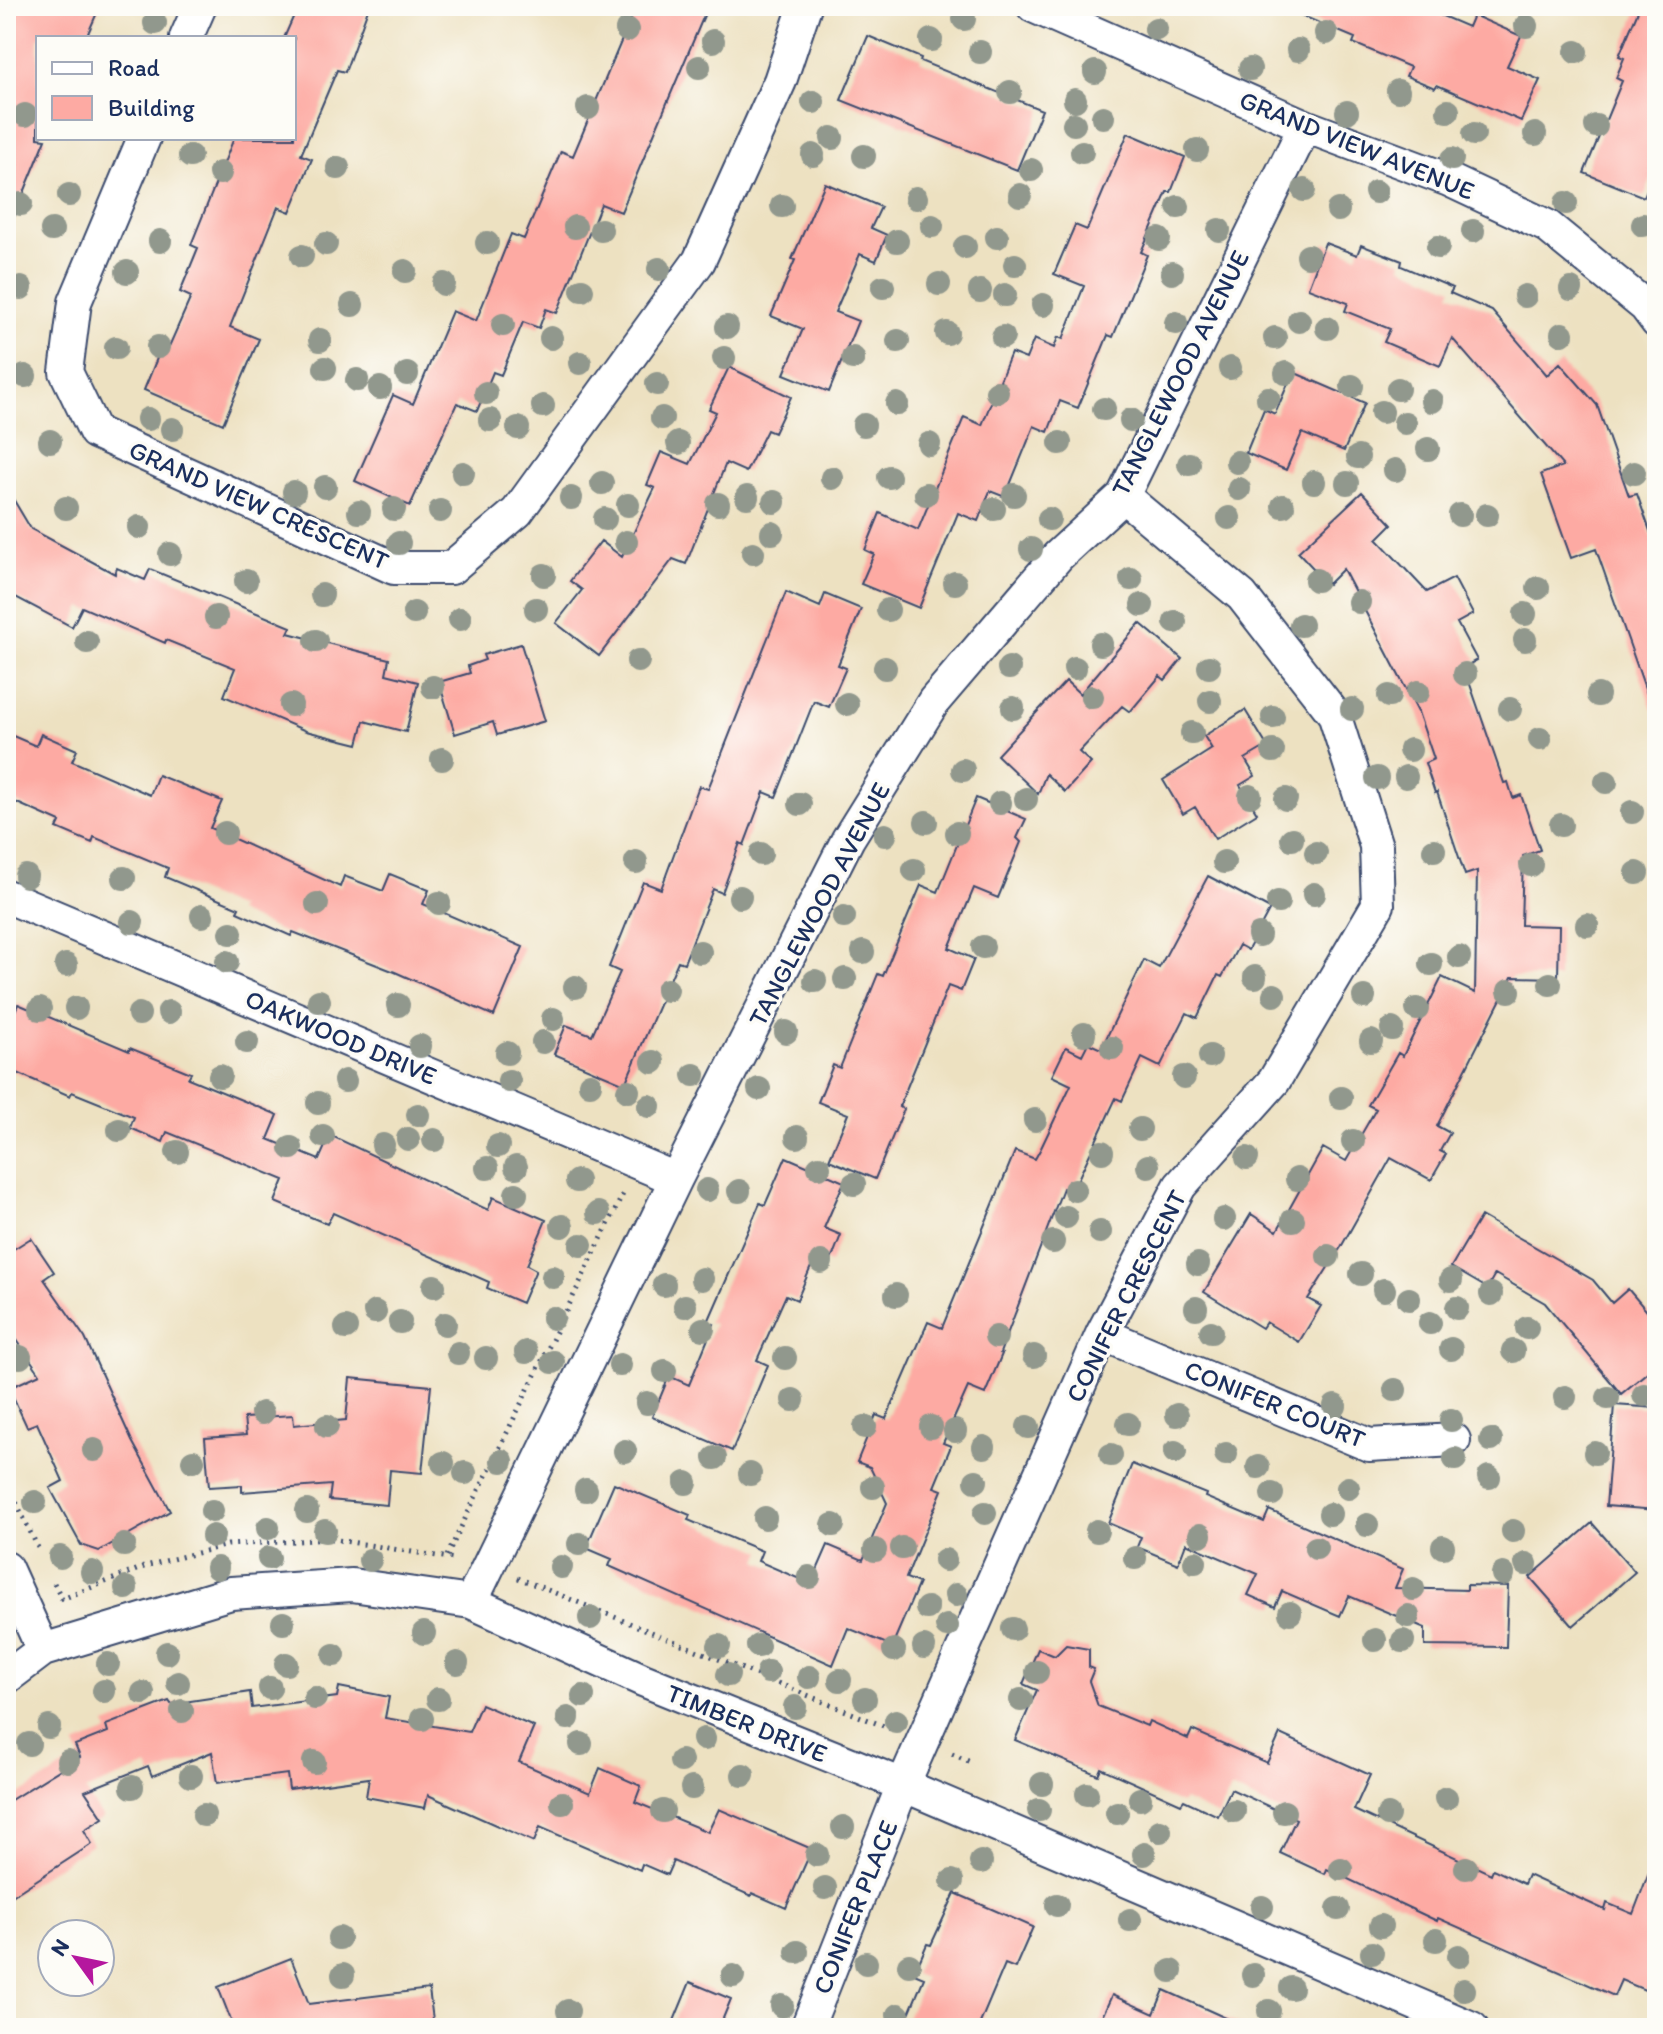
<svg xmlns="http://www.w3.org/2000/svg" width="1663" height="2034" viewBox="0 0 1663 2034" font-family="Itim,sans-serif">
<style>
.building{fill:#fdaaa3}
.lines{fill:none;stroke-linecap:round;stroke-linejoin:round}
.street-casing{stroke:#3a4a6d;stroke-width:36}
.path{stroke:#3a4a6d;stroke-width:5;stroke-dasharray:2 6;stroke-linecap:butt}
.street{stroke:#fff;stroke-width:32}
.tree{fill:#91988d}
.labels{text-anchor:middle;dominant-baseline:central;stroke-width:7;stroke-linejoin:round;paint-order:stroke}
.street-label{font-size:26px;fill:#1b2f5e;stroke:#fdfcf7}
</style>
<rect width="100%" height="100%" fill="#fdfcf7"/>
<filter id="ink" filterUnits="userSpaceOnUse"><feTurbulence type="fractalNoise" baseFrequency=".0125" numOctaves="2"/><feDisplacementMap in="SourceGraphic" scale="16" xChannelSelector="R" yChannelSelector="G"/><feConvolveMatrix kernelMatrix="1 2 1 2 8 2 1 2 1" color-interpolation-filters="sRGB"/></filter>
<filter id="wash" filterUnits="userSpaceOnUse"><feTurbulence type="fractalNoise" baseFrequency=".006" numOctaves="4" result="noise"/><feDisplacementMap in="SourceGraphic" scale="32" xChannelSelector="R" yChannelSelector="G"/><feGaussianBlur stdDeviation="1.8" result="paint"/><feColorMatrix in="noise" values="0 0 0 0 0 0 0 0 0 0 0 0 0 0 0 0 0 1.4 0 .05"/><feComposite in="paint" operator="in"/></filter>
<g filter="url(#wash)">
<rect width="100%" height="100%" fill="#ede1c1"/>
<g id="blocks">
<path class="building" d="M 15,6 L 100,6 L 86,38 L 38,38 L 38,138 L 46,139 L 7,234 L 6,28 Z
M 298,6 L 369,6 L 345,72 L 337,70 L 301,155 L 312,159 L 290,212 L 278,207 L 230,327 L 259,339 L 223,424 L 144,390 L 162,346 L 168,349 L 191,297 L 180,292 L 198,248 L 191,245 L 234,138 L 294,138 L 294,38 L 284,38 Z
M 636,6 L 708,6 L 621,212 L 601,204 L 557,313 L 546,309 L 539,328 L 523,322 L 501,375 L 493,372 L 477,411 L 457,403 L 410,506 L 355,481 L 393,395 L 413,404 L 452,311 L 476,321 L 511,234 L 524,239 L 561,151 L 573,156 Z
M 1279,6 L 1419,6 L 1468,27 L 1473,15 L 1521,36 L 1507,66 L 1540,80 L 1521,121 L 1437,85 L 1435,88 L 1406,76 L 1410,67 L 1353,43 L 1355,38 Z
M 1640,6 L 1657,6 L 1657,165 L 1644,197 L 1584,173 L 1622,81 L 1616,78 L 1624,58 L 1619,56 Z
M 868,36 L 921,58 L 920,61 L 1042,110 L 1017,170 L 841,100 Z
M 1128,133 L 1185,157 L 1171,192 L 1167,192 L 1141,252 L 1147,255 L 1113,337 L 1108,335 L 1078,408 L 1060,401 L 1048,432 L 1034,426 L 1005,497 L 990,491 L 978,521 L 958,513 L 919,608 L 861,584 L 874,554 L 865,550 L 880,513 L 918,530 L 964,417 L 982,425 L 1011,353 L 1026,359 L 1034,339 L 1054,348 L 1058,337 L 1063,339 L 1084,286 L 1054,274 L 1075,225 L 1087,230 Z
M 825,183 L 881,207 L 871,228 L 887,235 L 876,261 L 860,254 L 835,312 L 858,321 L 829,392 L 784,374 L 803,329 L 771,316 L 795,260 L 792,259 Z
M 1325,243 L 1357,255 L 1361,245 L 1402,261 L 1401,266 L 1453,288 L 1450,293 L 1492,311 L 1547,375 L 1560,363 L 1597,405 L 1629,496 L 1637,494 L 1657,551 L 1657,711 L 1653,711 L 1596,549 L 1571,558 L 1541,474 L 1563,466 L 1452,338 L 1440,366 L 1384,342 L 1390,329 L 1345,311 L 1348,303 L 1308,288 Z
M 729,367 L 791,397 L 774,433 L 767,430 L 746,472 L 726,463 L 686,564 L 673,559 L 599,656 L 556,623 L 582,590 L 570,581 L 601,541 L 622,557 L 655,488 L 647,485 L 661,452 L 690,464 L 716,412 L 709,409 Z
M 1293,372 L 1365,403 L 1344,451 L 1302,433 L 1286,470 L 1246,453 L 1264,409 L 1275,414 Z
M 6,487 L 31,529 L 115,574 L 117,568 L 145,580 L 150,569 L 291,627 L 288,633 L 389,659 L 386,674 L 418,682 L 406,732 L 364,721 L 358,744 L 306,731 L 224,696 L 235,668 L 166,640 L 165,643 L 82,607 L 72,627 L 6,592 Z
M 1362,492 L 1392,524 L 1377,539 L 1427,592 L 1454,578 L 1473,614 L 1457,623 L 1477,660 L 1464,667 L 1504,783 L 1508,782 L 1513,798 L 1521,795 L 1540,850 L 1523,856 L 1521,925 L 1559,926 L 1558,978 L 1512,977 L 1437,1126 L 1450,1133 L 1440,1151 L 1446,1154 L 1431,1180 L 1391,1158 L 1341,1247 L 1308,1299 L 1321,1306 L 1299,1342 L 1266,1322 L 1262,1328 L 1204,1292 L 1251,1214 L 1277,1231 L 1323,1148 L 1346,1161 L 1376,1109 L 1368,1105 L 1398,1053 L 1403,1056 L 1442,977 L 1475,993 L 1477,871 L 1465,875 L 1437,792 L 1435,793 L 1425,763 L 1434,759 L 1418,712 L 1343,569 L 1328,584 L 1298,552 Z
M 786,592 L 820,607 L 825,594 L 861,609 L 838,665 L 846,668 L 829,707 L 814,701 L 776,797 L 764,792 L 744,845 L 740,843 L 722,893 L 713,889 L 684,963 L 678,961 L 625,1084 L 554,1054 L 566,1025 L 592,1035 L 620,972 L 609,967 L 643,882 L 661,889 L 699,786 L 708,789 Z
M 1140,623 L 1182,659 L 1165,680 L 1160,676 L 1130,712 L 1122,706 L 1079,752 L 1091,763 L 1065,792 L 1046,774 L 1038,794 L 997,755 L 1066,681 L 1080,694 Z
M 521,644 L 545,721 L 497,735 L 493,722 L 455,734 L 439,682 L 470,673 L 468,666 L 485,660 L 483,655 Z
M 1245,710 L 1267,746 L 1245,759 L 1255,776 L 1240,785 L 1257,813 L 1215,839 L 1195,807 L 1183,814 L 1163,780 L 1212,749 L 1204,736 Z
M 6,733 L 36,746 L 41,734 L 77,750 L 72,761 L 150,795 L 158,775 L 222,801 L 210,828 L 340,887 L 344,876 L 383,891 L 390,874 L 429,890 L 423,904 L 523,947 L 494,1016 L 395,972 L 293,932 L 291,936 L 237,912 L 239,908 L 165,877 L 168,868 L 94,837 L 92,843 L 57,828 L 60,822 L 6,798 Z
M 976,798 L 1026,819 L 1017,838 L 1021,842 L 998,898 L 974,888 L 949,948 L 974,959 L 961,991 L 948,986 L 899,1107 L 904,1109 L 875,1179 L 829,1160 L 848,1114 L 818,1102 L 833,1065 L 840,1068 L 878,974 L 883,976 L 921,885 L 938,892 Z
M 1208,876 L 1270,909 L 1248,950 L 1239,945 L 1222,977 L 1218,975 L 1197,1018 L 1187,1013 L 1160,1067 L 1142,1058 L 1122,1101 L 1116,1098 L 1072,1192 L 1063,1188 L 1000,1353 L 1002,1354 L 985,1394 L 968,1387 L 943,1443 L 951,1446 L 934,1487 L 942,1490 L 906,1578 L 919,1583 L 892,1646 L 848,1628 L 833,1665 L 609,1566 L 612,1559 L 586,1548 L 614,1483 L 690,1515 L 688,1520 L 762,1551 L 758,1561 L 811,1584 L 828,1545 L 863,1560 L 887,1503 L 870,1467 L 857,1462 L 876,1415 L 886,1419 L 928,1322 L 942,1328 L 1015,1151 L 1035,1159 L 1041,1148 L 1071,1085 L 1052,1076 L 1066,1047 L 1082,1055 L 1088,1043 L 1101,1049 L 1144,960 L 1159,968 Z
M 18,1004 L 129,1051 L 130,1048 L 191,1073 L 188,1078 L 278,1115 L 268,1139 L 319,1160 L 330,1135 L 488,1210 L 493,1197 L 546,1220 L 527,1265 L 536,1270 L 522,1303 L 487,1288 L 489,1282 L 333,1213 L 327,1224 L 275,1202 L 284,1180 L 167,1132 L 163,1142 L 130,1128 L 134,1117 L 72,1092 L 70,1096 L 6,1068 L 6,1033 Z
M 786,1157 L 844,1182 L 824,1228 L 841,1235 L 830,1263 L 815,1257 L 797,1300 L 786,1295 L 757,1360 L 768,1365 L 732,1451 L 652,1417 L 669,1376 L 689,1385 L 714,1324 L 708,1322 L 760,1203 L 765,1205 Z
M 1481,1216 L 1593,1280 L 1612,1303 L 1628,1289 L 1657,1323 L 1657,1364 L 1621,1394 L 1545,1303 L 1495,1274 L 1487,1288 L 1451,1267 Z
M 31,1238 L 54,1272 L 44,1279 L 85,1338 L 132,1441 L 170,1511 L 99,1551 L 81,1545 L 50,1488 L 63,1481 L 37,1423 L 27,1427 L 9,1388 L 40,1374 L 6,1324 L 6,1254 Z
M 350,1378 L 431,1386 L 422,1473 L 390,1470 L 387,1505 L 329,1500 L 331,1485 L 242,1492 L 242,1485 L 209,1487 L 205,1438 L 246,1435 L 244,1418 L 293,1415 L 294,1425 L 346,1420 Z
M 1614,1405 L 1657,1408 L 1657,1510 L 1606,1506 Z
M 1132,1464 L 1206,1494 L 1205,1497 L 1264,1522 L 1269,1510 L 1403,1569 L 1395,1588 L 1467,1590 L 1467,1585 L 1508,1586 L 1506,1647 L 1425,1646 L 1425,1628 L 1349,1596 L 1340,1616 L 1282,1591 L 1275,1607 L 1248,1595 L 1258,1574 L 1186,1543 L 1178,1564 L 1137,1547 L 1141,1537 L 1108,1523 Z
M 1592,1523 L 1635,1572 L 1573,1626 L 1530,1577 Z
M 1066,1645 L 1089,1649 L 1089,1667 L 1094,1669 L 1089,1681 L 1098,1706 L 1147,1726 L 1149,1721 L 1188,1739 L 1192,1730 L 1267,1763 L 1280,1734 L 1370,1775 L 1354,1810 L 1491,1874 L 1493,1869 L 1524,1884 L 1528,1875 L 1605,1910 L 1607,1903 L 1633,1914 L 1654,1859 L 1657,1860 L 1657,1995 L 1621,1980 L 1614,1996 L 1438,1918 L 1437,1921 L 1327,1869 L 1325,1874 L 1280,1853 L 1296,1819 L 1231,1789 L 1218,1816 L 1184,1800 L 1181,1804 L 1101,1768 L 1098,1775 L 1015,1740 L 1037,1690 L 1023,1684 L 1038,1649 L 1055,1656 Z
M 339,1687 L 389,1697 L 385,1718 L 469,1732 L 481,1704 L 534,1727 L 519,1762 L 590,1793 L 600,1768 L 641,1786 L 635,1802 L 708,1832 L 719,1809 L 812,1849 L 786,1908 L 752,1893 L 751,1896 L 673,1861 L 667,1875 L 642,1864 L 640,1870 L 540,1827 L 534,1842 L 428,1795 L 425,1808 L 366,1797 L 369,1778 L 289,1789 L 287,1774 L 217,1783 L 212,1752 L 152,1776 L 148,1766 L 85,1791 L 103,1818 L 84,1830 L 92,1844 L 6,1900 L 6,1803 L 80,1757 L 75,1745 L 108,1732 L 106,1725 L 169,1701 L 171,1704 L 250,1692 L 252,1708 L 337,1697 Z
M 955,1893 L 1033,1927 L 1015,1968 L 1005,1964 L 978,2028 L 903,2028 L 924,1978 L 914,1974 L 927,1944 L 931,1945 Z
M 291,1958 L 309,2004 L 429,1989 L 434,2028 L 234,2028 L 218,1987 Z
M 690,1982 L 731,1999 L 719,2028 L 671,2028 Z
M 1164,1990 L 1248,2028 L 1097,2028 L 1112,1995 L 1154,2014 Z"/>
</g>
</g>
<g filter="url(#ink)">
<use href="#blocks" fill-opacity="0" stroke="#3a4a6d" stroke-width="2"/>
<g class="lines">
<g class="street-casing">
<path id="street" d="M 1033,6 L 1305,126 L 1449,180 L 1547,226 L 1645,306 L 1657,322
M 186,38 L 200,6
M 144,138 L 75,302 L 66,372 L 95,432 L 394,568 L 451,568 L 517,512 L 699,261 L 780,81 L 805,6
M 6,896 L 676,1179
M 1102,1334 L 1369,1445 L 1454,1440
M 6,1568 L 43,1650
M 471,1602 L 676,1179 L 848,839 L 934,701 L 1058,556 L 1123,496 L 1305,126
M 6,1678 L 43,1650 L 231,1593 L 352,1585 L 471,1602 L 643,1680 L 903,1785 L 1472,2028
M 807,2028 L 903,1785 L 1102,1334 L 1180,1186 L 1274,1081 L 1378,905 L 1376,846 L 1334,714 L 1242,596 L 1123,496"/>
</g>
<path class="path" d="M 6,1481 L 40,1552
M 447,1556 L 623,1194
M 518,1578 L 891,1729
M 54,1583 L 62,1599 L 149,1565 L 228,1545 L 332,1539 L 455,1559
M 952,1754 L 973,1763"/>
<use href="#street" class="street"/>
</g>
<g class="tree">
<circle cx="964" cy="19" r="12"/>
<circle cx="155" cy="23" r="12"/>
<circle cx="1526" cy="26" r="12"/>
<circle cx="1156" cy="29" r="12"/>
<circle cx="627" cy="30" r="12"/>
<circle cx="1326" cy="33" r="12"/>
<circle cx="931" cy="40" r="12"/>
<circle cx="713" cy="41" r="12"/>
<circle cx="1298" cy="50" r="12"/>
<circle cx="980" cy="52" r="12"/>
<circle cx="1576" cy="52" r="12"/>
<circle cx="699" cy="67" r="12"/>
<circle cx="1250" cy="69" r="12"/>
<circle cx="1095" cy="72" r="12"/>
<circle cx="1398" cy="91" r="12"/>
<circle cx="1010" cy="92" r="12"/>
<circle cx="1075" cy="100" r="12"/>
<circle cx="813" cy="102" r="12"/>
<circle cx="588" cy="108" r="12"/>
<circle cx="1448" cy="111" r="12"/>
<circle cx="1347" cy="112" r="12"/>
<circle cx="25" cy="115" r="12"/>
<circle cx="1103" cy="117" r="12"/>
<circle cx="1074" cy="124" r="12"/>
<circle cx="1596" cy="126" r="12"/>
<circle cx="1474" cy="134" r="12"/>
<circle cx="1535" cy="134" r="12"/>
<circle cx="832" cy="138" r="12"/>
<circle cx="1197" cy="150" r="12"/>
<circle cx="1082" cy="152" r="12"/>
<circle cx="813" cy="155" r="12"/>
<circle cx="190" cy="156" r="12"/>
<circle cx="864" cy="156" r="12"/>
<circle cx="1452" cy="159" r="12"/>
<circle cx="338" cy="168" r="12"/>
<circle cx="1031" cy="170" r="12"/>
<circle cx="220" cy="173" r="12"/>
<circle cx="1304" cy="190" r="12"/>
<circle cx="1376" cy="192" r="12"/>
<circle cx="69" cy="195" r="12"/>
<circle cx="1020" cy="195" r="12"/>
<circle cx="916" cy="198" r="12"/>
<circle cx="1566" cy="203" r="12"/>
<circle cx="21" cy="204" r="12"/>
<circle cx="782" cy="206" r="12"/>
<circle cx="1178" cy="207" r="12"/>
<circle cx="1338" cy="210" r="12"/>
<circle cx="1643" cy="225" r="12"/>
<circle cx="932" cy="226" r="12"/>
<circle cx="575" cy="227" r="12"/>
<circle cx="52" cy="230" r="12"/>
<circle cx="601" cy="230" r="12"/>
<circle cx="1219" cy="230" r="12"/>
<circle cx="1473" cy="231" r="12"/>
<circle cx="997" cy="237" r="12"/>
<circle cx="1159" cy="239" r="12"/>
<circle cx="160" cy="241" r="12"/>
<circle cx="897" cy="241" r="12"/>
<circle cx="487" cy="243" r="12"/>
<circle cx="326" cy="244" r="12"/>
<circle cx="965" cy="247" r="12"/>
<circle cx="1438" cy="247" r="12"/>
<circle cx="302" cy="256" r="12"/>
<circle cx="1308" cy="256" r="12"/>
<circle cx="1015" cy="265" r="12"/>
<circle cx="659" cy="269" r="12"/>
<circle cx="405" cy="271" r="12"/>
<circle cx="127" cy="272" r="12"/>
<circle cx="1172" cy="273" r="12"/>
<circle cx="444" cy="284" r="12"/>
<circle cx="939" cy="284" r="12"/>
<circle cx="883" cy="287" r="12"/>
<circle cx="21" cy="288" r="12"/>
<circle cx="1571" cy="289" r="12"/>
<circle cx="582" cy="290" r="12"/>
<circle cx="980" cy="291" r="12"/>
<circle cx="1005" cy="295" r="12"/>
<circle cx="1525" cy="296" r="12"/>
<circle cx="352" cy="305" r="12"/>
<circle cx="1043" cy="305" r="12"/>
<circle cx="1299" cy="321" r="12"/>
<circle cx="1176" cy="323" r="12"/>
<circle cx="503" cy="325" r="12"/>
<circle cx="727" cy="327" r="12"/>
<circle cx="1327" cy="328" r="12"/>
<circle cx="947" cy="333" r="12"/>
<circle cx="1562" cy="334" r="12"/>
<circle cx="1003" cy="337" r="12"/>
<circle cx="551" cy="338" r="12"/>
<circle cx="1275" cy="338" r="12"/>
<circle cx="320" cy="340" r="12"/>
<circle cx="898" cy="341" r="12"/>
<circle cx="158" cy="347" r="12"/>
<circle cx="116" cy="348" r="12"/>
<circle cx="724" cy="358" r="12"/>
<circle cx="853" cy="358" r="12"/>
<circle cx="580" cy="363" r="12"/>
<circle cx="325" cy="368" r="12"/>
<circle cx="1230" cy="368" r="12"/>
<circle cx="1286" cy="373" r="12"/>
<circle cx="407" cy="374" r="12"/>
<circle cx="25" cy="376" r="12"/>
<circle cx="357" cy="380" r="12"/>
<circle cx="657" cy="384" r="12"/>
<circle cx="1352" cy="386" r="12"/>
<circle cx="380" cy="388" r="12"/>
<circle cx="1398" cy="389" r="12"/>
<circle cx="997" cy="392" r="12"/>
<circle cx="486" cy="393" r="12"/>
<circle cx="1268" cy="398" r="12"/>
<circle cx="1432" cy="401" r="12"/>
<circle cx="897" cy="404" r="12"/>
<circle cx="543" cy="406" r="12"/>
<circle cx="1104" cy="409" r="12"/>
<circle cx="1382" cy="412" r="12"/>
<circle cx="662" cy="418" r="12"/>
<circle cx="148" cy="419" r="12"/>
<circle cx="490" cy="420" r="12"/>
<circle cx="1131" cy="420" r="12"/>
<circle cx="1405" cy="423" r="12"/>
<circle cx="864" cy="425" r="12"/>
<circle cx="518" cy="428" r="12"/>
<circle cx="172" cy="429" r="12"/>
<circle cx="50" cy="441" r="12"/>
<circle cx="678" cy="443" r="12"/>
<circle cx="1060" cy="443" r="12"/>
<circle cx="929" cy="444" r="12"/>
<circle cx="1428" cy="449" r="12"/>
<circle cx="1358" cy="457" r="12"/>
<circle cx="1237" cy="462" r="12"/>
<circle cx="1189" cy="464" r="12"/>
<circle cx="1395" cy="470" r="12"/>
<circle cx="463" cy="473" r="12"/>
<circle cx="1634" cy="473" r="12"/>
<circle cx="889" cy="477" r="12"/>
<circle cx="832" cy="478" r="12"/>
<circle cx="1314" cy="482" r="12"/>
<circle cx="602" cy="483" r="12"/>
<circle cx="1347" cy="483" r="12"/>
<circle cx="325" cy="487" r="12"/>
<circle cx="1239" cy="489" r="12"/>
<circle cx="294" cy="492" r="12"/>
<circle cx="926" cy="494" r="12"/>
<circle cx="1014" cy="495" r="12"/>
<circle cx="747" cy="497" r="12"/>
<circle cx="571" cy="498" r="12"/>
<circle cx="774" cy="502" r="12"/>
<circle cx="718" cy="504" r="12"/>
<circle cx="628" cy="505" r="12"/>
<circle cx="1283" cy="506" r="12"/>
<circle cx="66" cy="508" r="12"/>
<circle cx="394" cy="509" r="12"/>
<circle cx="994" cy="509" r="12"/>
<circle cx="440" cy="511" r="12"/>
<circle cx="359" cy="512" r="12"/>
<circle cx="1460" cy="515" r="12"/>
<circle cx="1487" cy="515" r="12"/>
<circle cx="1229" cy="518" r="12"/>
<circle cx="605" cy="519" r="12"/>
<circle cx="1049" cy="519" r="12"/>
<circle cx="139" cy="527" r="12"/>
<circle cx="772" cy="533" r="12"/>
<circle cx="626" cy="542" r="12"/>
<circle cx="399" cy="543" r="12"/>
<circle cx="1031" cy="549" r="12"/>
<circle cx="753" cy="553" r="12"/>
<circle cx="170" cy="554" r="12"/>
<circle cx="544" cy="575" r="12"/>
<circle cx="1131" cy="579" r="12"/>
<circle cx="1316" cy="580" r="12"/>
<circle cx="246" cy="581" r="12"/>
<circle cx="955" cy="583" r="12"/>
<circle cx="1538" cy="588" r="12"/>
<circle cx="322" cy="595" r="12"/>
<circle cx="1359" cy="602" r="12"/>
<circle cx="1142" cy="605" r="12"/>
<circle cx="536" cy="609" r="12"/>
<circle cx="888" cy="610" r="12"/>
<circle cx="414" cy="613" r="12"/>
<circle cx="1525" cy="614" r="12"/>
<circle cx="216" cy="617" r="12"/>
<circle cx="460" cy="619" r="12"/>
<circle cx="1175" cy="622" r="12"/>
<circle cx="1301" cy="625" r="12"/>
<circle cx="1525" cy="640" r="12"/>
<circle cx="316" cy="641" r="12"/>
<circle cx="87" cy="642" r="12"/>
<circle cx="1101" cy="644" r="12"/>
<circle cx="638" cy="661" r="12"/>
<circle cx="1209" cy="667" r="12"/>
<circle cx="885" cy="668" r="12"/>
<circle cx="1009" cy="668" r="12"/>
<circle cx="1075" cy="668" r="12"/>
<circle cx="1465" cy="674" r="12"/>
<circle cx="433" cy="687" r="12"/>
<circle cx="1418" cy="692" r="12"/>
<circle cx="1598" cy="695" r="12"/>
<circle cx="1389" cy="696" r="12"/>
<circle cx="1092" cy="697" r="12"/>
<circle cx="1210" cy="701" r="12"/>
<circle cx="847" cy="704" r="12"/>
<circle cx="291" cy="705" r="12"/>
<circle cx="1013" cy="708" r="12"/>
<circle cx="1352" cy="709" r="12"/>
<circle cx="1510" cy="709" r="12"/>
<circle cx="1273" cy="717" r="12"/>
<circle cx="1192" cy="733" r="12"/>
<circle cx="1540" cy="739" r="12"/>
<circle cx="1410" cy="750" r="12"/>
<circle cx="1273" cy="751" r="12"/>
<circle cx="442" cy="759" r="12"/>
<circle cx="963" cy="770" r="12"/>
<circle cx="1406" cy="777" r="12"/>
<circle cx="1377" cy="778" r="12"/>
<circle cx="1606" cy="782" r="12"/>
<circle cx="1250" cy="796" r="12"/>
<circle cx="1026" cy="799" r="12"/>
<circle cx="1286" cy="799" r="12"/>
<circle cx="1000" cy="803" r="12"/>
<circle cx="800" cy="804" r="12"/>
<circle cx="1632" cy="812" r="12"/>
<circle cx="926" cy="822" r="12"/>
<circle cx="1561" cy="825" r="12"/>
<circle cx="225" cy="833" r="12"/>
<circle cx="957" cy="833" r="12"/>
<circle cx="885" cy="835" r="12"/>
<circle cx="1292" cy="839" r="12"/>
<circle cx="1434" cy="850" r="12"/>
<circle cx="1316" cy="853" r="12"/>
<circle cx="761" cy="854" r="12"/>
<circle cx="636" cy="862" r="12"/>
<circle cx="1224" cy="862" r="12"/>
<circle cx="1531" cy="865" r="12"/>
<circle cx="914" cy="870" r="12"/>
<circle cx="1637" cy="873" r="12"/>
<circle cx="26" cy="876" r="12"/>
<circle cx="124" cy="878" r="12"/>
<circle cx="1314" cy="894" r="12"/>
<circle cx="740" cy="897" r="12"/>
<circle cx="1278" cy="902" r="12"/>
<circle cx="439" cy="903" r="12"/>
<circle cx="317" cy="904" r="12"/>
<circle cx="202" cy="916" r="12"/>
<circle cx="844" cy="917" r="12"/>
<circle cx="132" cy="922" r="12"/>
<circle cx="1587" cy="925" r="12"/>
<circle cx="231" cy="933" r="12"/>
<circle cx="1259" cy="935" r="12"/>
<circle cx="983" cy="947" r="12"/>
<circle cx="700" cy="952" r="12"/>
<circle cx="863" cy="952" r="12"/>
<circle cx="1459" cy="957" r="12"/>
<circle cx="227" cy="962" r="12"/>
<circle cx="1431" cy="964" r="12"/>
<circle cx="66" cy="965" r="12"/>
<circle cx="1255" cy="977" r="12"/>
<circle cx="845" cy="979" r="12"/>
<circle cx="815" cy="981" r="12"/>
<circle cx="1550" cy="984" r="12"/>
<circle cx="575" cy="987" r="12"/>
<circle cx="667" cy="990" r="12"/>
<circle cx="1509" cy="991" r="12"/>
<circle cx="1274" cy="995" r="12"/>
<circle cx="1364" cy="997" r="12"/>
<circle cx="319" cy="1001" r="12"/>
<circle cx="398" cy="1005" r="12"/>
<circle cx="76" cy="1008" r="12"/>
<circle cx="40" cy="1009" r="12"/>
<circle cx="1417" cy="1009" r="12"/>
<circle cx="169" cy="1012" r="12"/>
<circle cx="139" cy="1014" r="12"/>
<circle cx="553" cy="1019" r="12"/>
<circle cx="1392" cy="1029" r="12"/>
<circle cx="786" cy="1032" r="12"/>
<circle cx="1084" cy="1034" r="12"/>
<circle cx="1371" cy="1041" r="12"/>
<circle cx="247" cy="1042" r="12"/>
<circle cx="543" cy="1042" r="12"/>
<circle cx="420" cy="1046" r="12"/>
<circle cx="1112" cy="1048" r="12"/>
<circle cx="507" cy="1053" r="12"/>
<circle cx="1210" cy="1056" r="12"/>
<circle cx="653" cy="1062" r="12"/>
<circle cx="694" cy="1075" r="12"/>
<circle cx="220" cy="1076" r="12"/>
<circle cx="1184" cy="1077" r="12"/>
<circle cx="345" cy="1081" r="12"/>
<circle cx="509" cy="1081" r="12"/>
<circle cx="590" cy="1084" r="12"/>
<circle cx="759" cy="1089" r="12"/>
<circle cx="628" cy="1091" r="12"/>
<circle cx="1341" cy="1098" r="12"/>
<circle cx="318" cy="1103" r="12"/>
<circle cx="649" cy="1106" r="12"/>
<circle cx="418" cy="1115" r="12"/>
<circle cx="1035" cy="1120" r="12"/>
<circle cx="1140" cy="1129" r="12"/>
<circle cx="119" cy="1130" r="12"/>
<circle cx="323" cy="1136" r="12"/>
<circle cx="797" cy="1137" r="12"/>
<circle cx="408" cy="1139" r="12"/>
<circle cx="434" cy="1140" r="12"/>
<circle cx="1353" cy="1141" r="12"/>
<circle cx="383" cy="1145" r="12"/>
<circle cx="498" cy="1146" r="12"/>
<circle cx="291" cy="1148" r="12"/>
<circle cx="177" cy="1152" r="12"/>
<circle cx="1102" cy="1152" r="12"/>
<circle cx="1247" cy="1158" r="12"/>
<circle cx="1148" cy="1166" r="12"/>
<circle cx="516" cy="1167" r="12"/>
<circle cx="819" cy="1167" r="12"/>
<circle cx="487" cy="1168" r="12"/>
<circle cx="1297" cy="1179" r="12"/>
<circle cx="577" cy="1181" r="12"/>
<circle cx="854" cy="1184" r="12"/>
<circle cx="707" cy="1190" r="12"/>
<circle cx="1075" cy="1190" r="12"/>
<circle cx="739" cy="1191" r="12"/>
<circle cx="516" cy="1194" r="12"/>
<circle cx="598" cy="1213" r="12"/>
<circle cx="1066" cy="1217" r="12"/>
<circle cx="1224" cy="1219" r="12"/>
<circle cx="1293" cy="1220" r="12"/>
<circle cx="562" cy="1226" r="12"/>
<circle cx="1100" cy="1232" r="12"/>
<circle cx="1053" cy="1242" r="12"/>
<circle cx="581" cy="1245" r="12"/>
<circle cx="1328" cy="1256" r="12"/>
<circle cx="821" cy="1262" r="12"/>
<circle cx="1198" cy="1264" r="12"/>
<circle cx="1361" cy="1274" r="12"/>
<circle cx="553" cy="1277" r="12"/>
<circle cx="702" cy="1279" r="12"/>
<circle cx="1451" cy="1280" r="12"/>
<circle cx="664" cy="1285" r="12"/>
<circle cx="434" cy="1286" r="12"/>
<circle cx="1384" cy="1290" r="12"/>
<circle cx="1491" cy="1294" r="12"/>
<circle cx="896" cy="1295" r="12"/>
<circle cx="1409" cy="1299" r="12"/>
<circle cx="685" cy="1306" r="12"/>
<circle cx="1196" cy="1308" r="12"/>
<circle cx="1457" cy="1308" r="12"/>
<circle cx="375" cy="1312" r="12"/>
<circle cx="553" cy="1318" r="12"/>
<circle cx="400" cy="1322" r="12"/>
<circle cx="1430" cy="1323" r="12"/>
<circle cx="445" cy="1324" r="12"/>
<circle cx="346" cy="1328" r="12"/>
<circle cx="1527" cy="1328" r="12"/>
<circle cx="703" cy="1329" r="12"/>
<circle cx="1211" cy="1332" r="12"/>
<circle cx="996" cy="1337" r="12"/>
<circle cx="1451" cy="1349" r="12"/>
<circle cx="1513" cy="1351" r="12"/>
<circle cx="526" cy="1352" r="12"/>
<circle cx="458" cy="1353" r="12"/>
<circle cx="1034" cy="1356" r="12"/>
<circle cx="20" cy="1357" r="12"/>
<circle cx="486" cy="1358" r="12"/>
<circle cx="785" cy="1358" r="12"/>
<circle cx="553" cy="1362" r="12"/>
<circle cx="620" cy="1365" r="12"/>
<circle cx="665" cy="1371" r="12"/>
<circle cx="1395" cy="1390" r="12"/>
<circle cx="1644" cy="1395" r="12"/>
<circle cx="1565" cy="1397" r="12"/>
<circle cx="1608" cy="1398" r="12"/>
<circle cx="793" cy="1400" r="12"/>
<circle cx="647" cy="1403" r="12"/>
<circle cx="1335" cy="1406" r="12"/>
<circle cx="262" cy="1413" r="12"/>
<circle cx="1177" cy="1415" r="12"/>
<circle cx="1451" cy="1420" r="12"/>
<circle cx="1128" cy="1424" r="12"/>
<circle cx="327" cy="1426" r="12"/>
<circle cx="865" cy="1427" r="12"/>
<circle cx="931" cy="1427" r="12"/>
<circle cx="1028" cy="1427" r="12"/>
<circle cx="955" cy="1431" r="12"/>
<circle cx="1491" cy="1440" r="12"/>
<circle cx="984" cy="1447" r="12"/>
<circle cx="94" cy="1450" r="12"/>
<circle cx="625" cy="1451" r="12"/>
<circle cx="1175" cy="1452" r="12"/>
<circle cx="1595" cy="1453" r="12"/>
<circle cx="1226" cy="1454" r="12"/>
<circle cx="1111" cy="1455" r="12"/>
<circle cx="715" cy="1458" r="12"/>
<circle cx="1455" cy="1459" r="12"/>
<circle cx="193" cy="1461" r="12"/>
<circle cx="502" cy="1461" r="12"/>
<circle cx="443" cy="1463" r="12"/>
<circle cx="1258" cy="1467" r="12"/>
<circle cx="465" cy="1473" r="12"/>
<circle cx="750" cy="1474" r="12"/>
<circle cx="1489" cy="1477" r="12"/>
<circle cx="976" cy="1481" r="12"/>
<circle cx="686" cy="1483" r="12"/>
<circle cx="873" cy="1487" r="12"/>
<circle cx="1348" cy="1488" r="12"/>
<circle cx="586" cy="1490" r="12"/>
<circle cx="1272" cy="1494" r="12"/>
<circle cx="35" cy="1502" r="12"/>
<circle cx="212" cy="1511" r="12"/>
<circle cx="307" cy="1511" r="12"/>
<circle cx="985" cy="1513" r="12"/>
<circle cx="1330" cy="1514" r="12"/>
<circle cx="765" cy="1518" r="12"/>
<circle cx="833" cy="1525" r="12"/>
<circle cx="1367" cy="1525" r="12"/>
<circle cx="268" cy="1528" r="12"/>
<circle cx="325" cy="1531" r="12"/>
<circle cx="1097" cy="1531" r="12"/>
<circle cx="1513" cy="1531" r="12"/>
<circle cx="1200" cy="1535" r="12"/>
<circle cx="213" cy="1536" r="12"/>
<circle cx="579" cy="1544" r="12"/>
<circle cx="124" cy="1545" r="12"/>
<circle cx="1443" cy="1547" r="12"/>
<circle cx="902" cy="1548" r="12"/>
<circle cx="1316" cy="1548" r="12"/>
<circle cx="875" cy="1550" r="12"/>
<circle cx="60" cy="1557" r="12"/>
<circle cx="269" cy="1558" r="12"/>
<circle cx="1135" cy="1558" r="12"/>
<circle cx="370" cy="1560" r="12"/>
<circle cx="945" cy="1560" r="12"/>
<circle cx="1195" cy="1562" r="12"/>
<circle cx="1526" cy="1564" r="12"/>
<circle cx="561" cy="1567" r="12"/>
<circle cx="217" cy="1568" r="12"/>
<circle cx="92" cy="1572" r="12"/>
<circle cx="1503" cy="1574" r="12"/>
<circle cx="809" cy="1577" r="12"/>
<circle cx="126" cy="1588" r="12"/>
<circle cx="1413" cy="1589" r="12"/>
<circle cx="956" cy="1595" r="12"/>
<circle cx="927" cy="1608" r="12"/>
<circle cx="1290" cy="1613" r="12"/>
<circle cx="1408" cy="1616" r="12"/>
<circle cx="590" cy="1618" r="12"/>
<circle cx="283" cy="1623" r="12"/>
<circle cx="947" cy="1626" r="12"/>
<circle cx="1013" cy="1629" r="12"/>
<circle cx="424" cy="1633" r="12"/>
<circle cx="1375" cy="1640" r="12"/>
<circle cx="1403" cy="1641" r="12"/>
<circle cx="719" cy="1646" r="12"/>
<circle cx="758" cy="1646" r="12"/>
<circle cx="924" cy="1647" r="12"/>
<circle cx="894" cy="1650" r="12"/>
<circle cx="167" cy="1653" r="12"/>
<circle cx="334" cy="1655" r="12"/>
<circle cx="457" cy="1663" r="12"/>
<circle cx="108" cy="1664" r="12"/>
<circle cx="286" cy="1664" r="12"/>
<circle cx="768" cy="1672" r="12"/>
<circle cx="1037" cy="1672" r="12"/>
<circle cx="728" cy="1675" r="12"/>
<circle cx="809" cy="1677" r="12"/>
<circle cx="840" cy="1680" r="12"/>
<circle cx="178" cy="1683" r="12"/>
<circle cx="270" cy="1688" r="12"/>
<circle cx="104" cy="1691" r="12"/>
<circle cx="143" cy="1693" r="12"/>
<circle cx="583" cy="1696" r="12"/>
<circle cx="315" cy="1698" r="12"/>
<circle cx="438" cy="1699" r="12"/>
<circle cx="865" cy="1699" r="12"/>
<circle cx="1021" cy="1700" r="12"/>
<circle cx="795" cy="1707" r="12"/>
<circle cx="182" cy="1711" r="12"/>
<circle cx="568" cy="1718" r="12"/>
<circle cx="422" cy="1719" r="12"/>
<circle cx="896" cy="1721" r="12"/>
<circle cx="49" cy="1727" r="12"/>
<circle cx="704" cy="1739" r="12"/>
<circle cx="29" cy="1744" r="12"/>
<circle cx="581" cy="1744" r="12"/>
<circle cx="68" cy="1761" r="12"/>
<circle cx="681" cy="1761" r="12"/>
<circle cx="314" cy="1762" r="12"/>
<circle cx="743" cy="1775" r="12"/>
<circle cx="191" cy="1776" r="12"/>
<circle cx="1042" cy="1784" r="12"/>
<circle cx="132" cy="1787" r="12"/>
<circle cx="692" cy="1788" r="12"/>
<circle cx="1087" cy="1794" r="12"/>
<circle cx="1446" cy="1798" r="12"/>
<circle cx="1140" cy="1799" r="12"/>
<circle cx="562" cy="1803" r="12"/>
<circle cx="1039" cy="1810" r="12"/>
<circle cx="663" cy="1811" r="12"/>
<circle cx="1234" cy="1811" r="12"/>
<circle cx="1284" cy="1812" r="12"/>
<circle cx="1117" cy="1813" r="12"/>
<circle cx="204" cy="1815" r="12"/>
<circle cx="1388" cy="1815" r="12"/>
<circle cx="843" cy="1827" r="12"/>
<circle cx="1160" cy="1831" r="12"/>
<circle cx="1144" cy="1854" r="12"/>
<circle cx="817" cy="1855" r="12"/>
<circle cx="981" cy="1862" r="12"/>
<circle cx="1466" cy="1868" r="12"/>
<circle cx="1341" cy="1869" r="12"/>
<circle cx="952" cy="1881" r="12"/>
<circle cx="825" cy="1888" r="12"/>
<circle cx="1057" cy="1905" r="12"/>
<circle cx="1262" cy="1907" r="12"/>
<circle cx="1338" cy="1909" r="12"/>
<circle cx="1130" cy="1920" r="12"/>
<circle cx="1381" cy="1926" r="12"/>
<circle cx="339" cy="1938" r="12"/>
<circle cx="1436" cy="1940" r="12"/>
<circle cx="797" cy="1952" r="12"/>
<circle cx="1372" cy="1953" r="12"/>
<circle cx="1459" cy="1956" r="12"/>
<circle cx="866" cy="1963" r="12"/>
<circle cx="909" cy="1965" r="12"/>
<circle cx="1171" cy="1971" r="12"/>
<circle cx="343" cy="1975" r="12"/>
<circle cx="1253" cy="1975" r="12"/>
<circle cx="733" cy="1976" r="12"/>
<circle cx="1291" cy="1988" r="12"/>
<circle cx="1464" cy="1990" r="12"/>
<circle cx="782" cy="2006" r="12"/>
<circle cx="568" cy="2011" r="12"/>
<circle cx="1269" cy="2011" r="12"/>
<circle cx="898" cy="2015" r="12"/>
</g>
</g>
<g class="labels">
<g class="street-label">
<text transform="translate(1357 145) rotate(22)">GRAND VIEW AVENUE</text>
<text transform="translate(1180 373) rotate(-63)">TANGLEWOOD AVENUE</text>
<text transform="translate(259 505) rotate(24)">GRAND VIEW CRESCENT</text>
<text transform="translate(819 904) rotate(-62)">TANGLEWOOD AVENUE</text>
<text transform="translate(341 1037) rotate(23)">OAKWOOD DRIVE</text>
<text transform="translate(1126 1296) rotate(-63)">CONIFER CRESCENT</text>
<text transform="translate(1275 1404) rotate(22)">CONIFER COURT</text>
<text transform="translate(747 1723) rotate(22)">TIMBER DRIVE</text>
<text transform="translate(855 1907) rotate(-68)">CONIFER PLACE</text>
</g>
</g>
<rect width="1663" height="2034" fill="none" stroke="#fdfcf7" stroke-width="32"/>
<rect x="36" y="36" width="260" height="104" fill="#fdfcf7" stroke="#a3aaba" stroke-width="2"/>
<rect x="52" y="62" width="40" height="12" fill="#ffffff" stroke="#a3aaba" stroke-width="2"/>
<text x="108" y="76" font-size="24" fill="#1b2f5e">Road</text>
<rect x="52" y="96" width="40" height="24" fill="#fdaaa3" stroke="#a3aaba" stroke-width="2"/>
<text x="108" y="116" font-size="24" fill="#1b2f5e">Building</text>
<g transform="translate(76 1958) rotate(303)"><circle r="38" fill="#fdfcf7" stroke="#a3aaba" stroke-width="2"/>
<path d="M0-6L14 30L0 20L-14 30Z" fill="#b5179e"/>
<text y="-12" font-size="22" font-weight="bold" text-anchor="middle" fill="#1b2f5e">N</text>
</g>
</svg>
